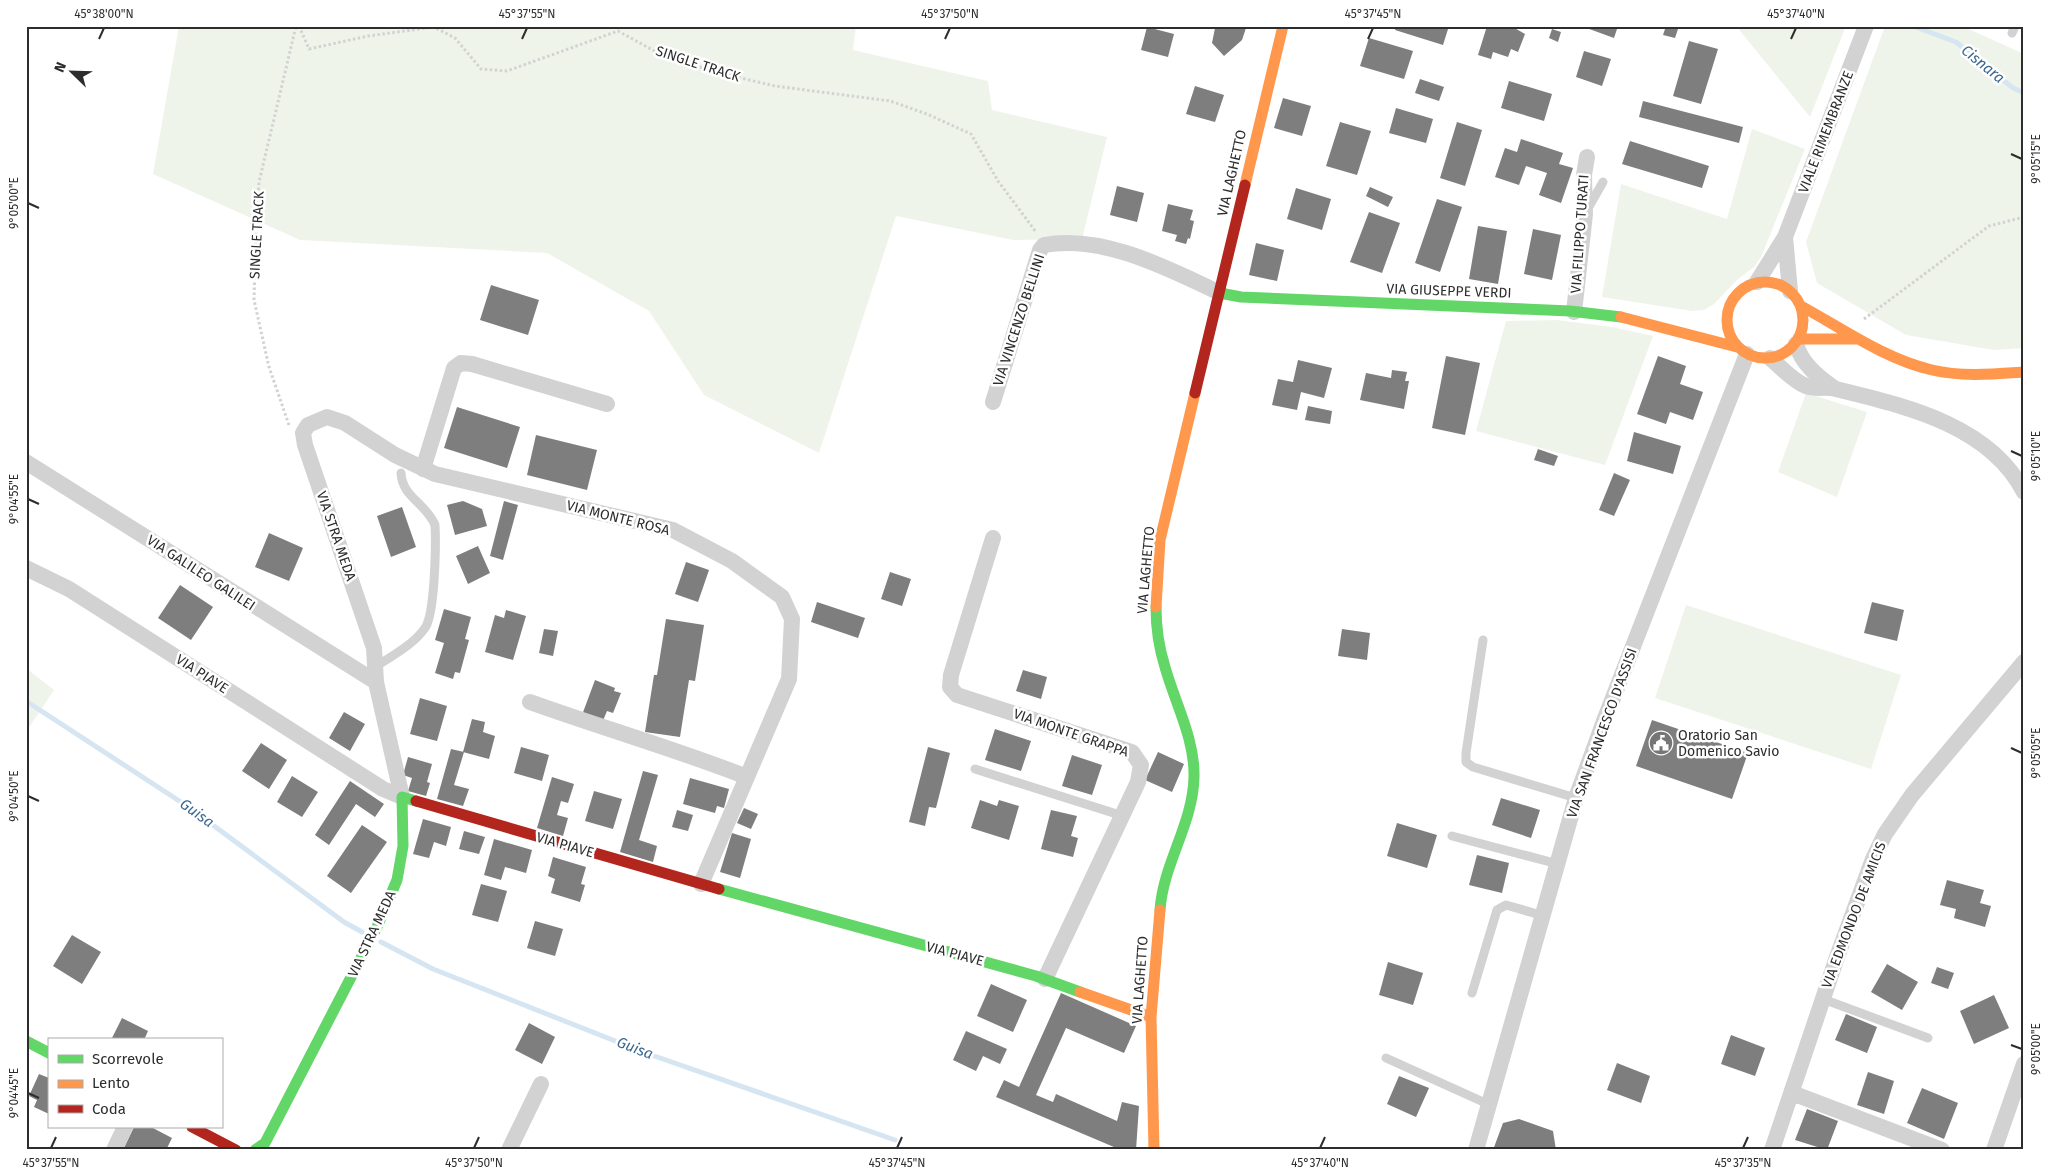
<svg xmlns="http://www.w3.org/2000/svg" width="2050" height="1176" viewBox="0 0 2050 1176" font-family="'Fira Sans',sans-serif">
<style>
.green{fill:#eff4eb}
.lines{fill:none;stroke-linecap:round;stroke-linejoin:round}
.stream{stroke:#d6e5f2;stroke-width:5}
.building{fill:#7e7e7e}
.path{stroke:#d2d2d2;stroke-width:3;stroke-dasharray:2.5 2.5;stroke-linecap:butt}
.lane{stroke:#d2d2d2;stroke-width:9}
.street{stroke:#d2d2d2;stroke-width:16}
.fast{stroke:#63d668;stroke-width:11}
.slow{stroke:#ff974d;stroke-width:11}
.jam{stroke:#b3261e;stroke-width:11}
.ticks{fill:none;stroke:#2d2d2d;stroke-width:2}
.labels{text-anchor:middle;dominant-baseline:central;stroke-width:5;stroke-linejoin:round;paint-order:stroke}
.street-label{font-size:14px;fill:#2d2d2d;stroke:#fff}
.poi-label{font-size:14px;fill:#2d2d2d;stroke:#fff;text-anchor:start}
.water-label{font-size:15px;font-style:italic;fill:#3a6890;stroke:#fff}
.neatline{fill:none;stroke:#2d2d2d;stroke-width:2}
.ticks-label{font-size:12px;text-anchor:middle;fill:#2d2d2d}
</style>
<rect width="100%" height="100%" fill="#fff"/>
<path class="green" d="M 179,26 L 856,26 L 853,50 L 988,81 L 992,110 L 1107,137 L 1082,239 L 1013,240 L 896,216 L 819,453 L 704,395 L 649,311 L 547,253 L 300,240 L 153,174 Z
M 1736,26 L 1846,26 L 1810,117 Z
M 1885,26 L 1962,26 L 2024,54 L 2024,348 L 1994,350 L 1906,335 L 1817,283 L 1806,242 Z
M 1752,129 L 1805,149 L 1761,257 L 1754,267 L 1737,280 L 1714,304 L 1704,310 L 1692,311 L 1602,297 L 1621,184 L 1727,219 Z
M 1557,320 L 1612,327 L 1653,336 L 1605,465 L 1476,431 L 1506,321 Z
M 1806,393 L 1867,412 L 1837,497 L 1778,472 Z
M 1686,605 L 1901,675 L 1871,769 L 1655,698 Z
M 26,668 L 54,690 L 26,732 Z"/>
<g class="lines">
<path class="stream" d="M 1913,26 L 1956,42 L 2013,88 L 2024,93
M 26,701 L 187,806 L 344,922 L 362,932
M 381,942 L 433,969 L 643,1052 L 895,1140"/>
</g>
<path class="building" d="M 1217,26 L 1245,26 L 1246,28 L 1242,40 L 1224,56 L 1212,43 L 1215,28 Z
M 1396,26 L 1449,26 L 1443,45 L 1395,30 Z
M 1487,26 L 1511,26 L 1525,34 L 1518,52 L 1511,49 L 1508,57 L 1493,52 L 1491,59 L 1478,55 Z
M 1581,26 L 1618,26 L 1614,38 Z
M 1666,26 L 1679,26 L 1675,38 L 1663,35 Z
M 1147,27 L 1174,34 L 1168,57 L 1141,50 Z
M 1552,29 L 1561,32 L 1558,42 L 1549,38 Z
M 1369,38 L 1413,51 L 1404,79 L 1360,66 Z
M 1689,41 L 1718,49 L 1701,104 L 1673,96 Z
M 1584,51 L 1611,59 L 1602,86 L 1576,77 Z
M 1420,79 L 1444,87 L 1439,101 L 1415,93 Z
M 1509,81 L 1552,94 L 1544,121 L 1501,108 Z
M 1195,86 L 1224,95 L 1215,122 L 1186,114 Z
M 1283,98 L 1311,106 L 1302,136 L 1274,128 Z
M 1643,101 L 1743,127 L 1739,143 L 1639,117 Z
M 1396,108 L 1433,119 L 1426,143 L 1389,133 Z
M 1340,122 L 1371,131 L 1357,175 L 1326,166 Z
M 1457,122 L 1482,130 L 1465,186 L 1440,178 Z
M 1521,139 L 1563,153 L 1559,164 L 1573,168 L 1561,203 L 1539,195 L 1547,173 L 1526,166 L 1519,185 L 1495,177 L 1505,148 L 1517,152 Z
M 1630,141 L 1709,166 L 1702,188 L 1622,164 Z
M 1117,186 L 1144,193 L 1137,222 L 1110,215 Z
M 1370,187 L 1393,197 L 1388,207 L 1366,196 Z
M 1296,188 L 1331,199 L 1322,230 L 1287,219 Z
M 1437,199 L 1462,207 L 1440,272 L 1415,263 Z
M 1168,204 L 1193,210 L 1190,220 L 1194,221 L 1190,239 L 1188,238 L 1186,244 L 1175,241 L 1177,235 L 1162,231 Z
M 1369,212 L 1400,223 L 1382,273 L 1350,262 Z
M 1478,226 L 1507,231 L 1498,284 L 1469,279 Z
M 1533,229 L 1561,235 L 1552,280 L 1524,274 Z
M 1256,243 L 1284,250 L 1277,281 L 1249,275 Z
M 491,285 L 539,300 L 528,335 L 480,320 Z
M 1446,356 L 1480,363 L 1465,435 L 1432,428 Z
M 1658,356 L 1686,366 L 1680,384 L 1703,392 L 1693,420 L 1670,412 L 1666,424 L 1637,414 Z
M 1298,360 L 1332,368 L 1324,398 L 1301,392 L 1297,410 L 1272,405 L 1278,379 L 1293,382 Z
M 1392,370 L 1407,372 L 1405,381 L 1409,381 L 1404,409 L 1360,400 L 1366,373 L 1391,378 Z
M 1308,406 L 1332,411 L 1330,424 L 1305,420 Z
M 457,407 L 520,427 L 507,468 L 444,448 Z
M 1634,432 L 1681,446 L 1673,474 L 1627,461 Z
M 536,435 L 597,450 L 587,490 L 527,475 Z
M 1538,449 L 1558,456 L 1554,466 L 1534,460 Z
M 1614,473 L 1630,480 L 1614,516 L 1599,510 Z
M 463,501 L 482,509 L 487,526 L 455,535 L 447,505 Z
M 504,501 L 518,505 L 503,560 L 490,556 Z
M 402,507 L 416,547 L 391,557 L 377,516 Z
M 269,533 L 303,548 L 289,581 L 255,567 Z
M 478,546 L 490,573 L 468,584 L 456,556 Z
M 686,562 L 709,570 L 698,602 L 675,594 Z
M 890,572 L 911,579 L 902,606 L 881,599 Z
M 180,585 L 213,607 L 191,640 L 158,618 Z
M 817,602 L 865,618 L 858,638 L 811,622 Z
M 1872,602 L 1904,610 L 1897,641 L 1864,633 Z
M 444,609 L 471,617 L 465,639 L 469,640 L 460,673 L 455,672 L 453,679 L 435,673 L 444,643 L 435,640 Z
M 506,610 L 526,616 L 513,660 L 485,652 L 495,615 L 504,618 Z
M 666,619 L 704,625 L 695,681 L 689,680 L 680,737 L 645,732 L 654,675 L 657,675 Z
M 544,629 L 558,631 L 553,656 L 539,653 Z
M 1342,629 L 1370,633 L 1367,660 L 1338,656 Z
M 1023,670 L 1047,677 L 1041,699 L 1016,691 Z
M 595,680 L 615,688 L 614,691 L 621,693 L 613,713 L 607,711 L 602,723 L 582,715 Z
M 420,698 L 447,706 L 437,741 L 410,734 Z
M 344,712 L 365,724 L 350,751 L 329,738 Z
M 472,719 L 485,722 L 483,732 L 495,736 L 489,759 L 463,752 Z
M 1652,720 L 1748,753 L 1732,799 L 1636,766 Z
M 995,729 L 1031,741 L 1021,771 L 985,760 Z
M 261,743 L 287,760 L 269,789 L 242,771 Z
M 521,747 L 549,755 L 542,781 L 514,773 Z
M 928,747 L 950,753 L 936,808 L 929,807 L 925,826 L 909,822 Z
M 451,749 L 464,752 L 454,785 L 469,789 L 463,806 L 437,799 Z
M 1158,752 L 1184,764 L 1172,792 L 1145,780 Z
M 1072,755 L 1102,765 L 1092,795 L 1062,786 Z
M 408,757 L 432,764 L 427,782 L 430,783 L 426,796 L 408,791 L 412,778 L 403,775 Z
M 643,771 L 658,775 L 639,840 L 657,846 L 653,862 L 620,852 Z
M 292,776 L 318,792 L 302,817 L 277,802 Z
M 552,777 L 574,784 L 568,803 L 561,801 L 557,815 L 568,818 L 563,836 L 537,828 Z
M 690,778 L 729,789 L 724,808 L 717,806 L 715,813 L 683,804 Z
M 350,781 L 384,804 L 375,817 L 356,804 L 329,845 L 315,835 Z
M 594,791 L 622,799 L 613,829 L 585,821 Z
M 1501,798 L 1540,810 L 1531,838 L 1492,825 Z
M 980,800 L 997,806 L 999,800 L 1019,806 L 1009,840 L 971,828 Z
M 744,808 L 758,814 L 751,829 L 737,823 Z
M 677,810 L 693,815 L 688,831 L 672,827 Z
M 1051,810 L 1077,816 L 1071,836 L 1078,838 L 1073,857 L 1041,849 Z
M 423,819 L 451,827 L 446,846 L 434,842 L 429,858 L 413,854 Z
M 1397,823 L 1437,835 L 1427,868 L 1387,856 Z
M 362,825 L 387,842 L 351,893 L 327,876 Z
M 464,831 L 485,837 L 479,854 L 459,849 Z
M 732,833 L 751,839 L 740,878 L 720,872 Z
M 494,839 L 532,850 L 526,873 L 505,867 L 501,880 L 484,875 Z
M 1477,855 L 1509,863 L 1502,893 L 1469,885 Z
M 553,857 L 586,867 L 581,884 L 585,885 L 580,902 L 551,893 L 555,879 L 548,876 Z
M 1947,880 L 1984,890 L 1980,903 L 1991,906 L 1985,927 L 1954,918 L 1956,909 L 1940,905 Z
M 481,884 L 507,891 L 498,922 L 472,915 Z
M 535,921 L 563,929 L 555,956 L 527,948 Z
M 72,935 L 101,952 L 82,984 L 53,966 Z
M 1388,962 L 1423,973 L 1413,1005 L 1379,995 Z
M 1887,964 L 1918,982 L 1902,1010 L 1871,992 Z
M 1937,967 L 1954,973 L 1948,989 L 1931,983 Z
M 991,984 L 1027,1000 L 1013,1032 L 977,1016 Z
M 1061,993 L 1136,1026 L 1124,1053 L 1066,1028 L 1036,1095 L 1053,1102 L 1056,1094 L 1117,1121 L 1122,1102 L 1139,1106 L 1136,1150 L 1121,1150 L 996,1097 L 1004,1080 L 1019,1087 Z
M 1994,995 L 2009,1028 L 1974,1044 L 1960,1011 Z
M 1846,1014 L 1877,1027 L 1867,1053 L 1835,1040 Z
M 122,1018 L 148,1031 L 144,1040 L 111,1040 Z
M 529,1023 L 555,1037 L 542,1064 L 515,1050 Z
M 966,1031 L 1007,1049 L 1000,1064 L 983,1056 L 976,1071 L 953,1060 Z
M 1731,1035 L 1765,1048 L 1755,1076 L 1721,1064 Z
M 1617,1063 L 1650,1076 L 1641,1103 L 1607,1090 Z
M 1868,1072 L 1894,1081 L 1884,1114 L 1857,1105 Z
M 39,1074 L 49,1078 L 49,1114 L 34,1107 L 37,1100 L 29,1096 Z
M 1399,1076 L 1429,1088 L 1416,1117 L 1387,1104 Z
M 1922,1088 L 1958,1103 L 1944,1139 L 1907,1123 Z
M 1807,1109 L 1838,1121 L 1827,1150 L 1795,1140 Z
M 1519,1119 L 1553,1131 L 1556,1150 L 1493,1150 L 1503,1123 Z
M 134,1127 L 151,1127 L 172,1138 L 166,1150 L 123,1150 Z"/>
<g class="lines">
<path class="path" d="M 299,26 L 309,49 L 368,36 L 434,27 L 455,38 L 481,69 L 507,71 L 618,31 L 660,54 L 715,72 L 775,86 L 890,101 L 927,114 L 971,134 L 998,181 L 1036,232
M 1864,319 L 1989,226 L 2024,217
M 289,425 L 269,367 L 254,300 L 256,233 L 259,182 L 296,26"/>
<path class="lane" d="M 2012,33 L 2015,26
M 1587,210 L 1603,182
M 1483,640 L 1466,753 L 1466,762 L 1473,767 L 1576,798
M 377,666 C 393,655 413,645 425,628 C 435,614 436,545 435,525 C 426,503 402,497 401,473
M 975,769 L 1123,816
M 1452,836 L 1558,864
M 1472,993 L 1497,910 L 1506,905 L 1544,916
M 1823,999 L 1928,1038
M 1386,1058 L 1490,1105"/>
<path class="street" d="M 1785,237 L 1790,291
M 1757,282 L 1785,237 L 1866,26
M 1574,312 L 1585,214 L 1584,175 L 1587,157
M 1796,344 C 1802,364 1817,376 1834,388
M 1770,358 C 1781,367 1793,381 1806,386 C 1816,390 1827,386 1836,389 C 1904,406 1989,424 2024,492
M 993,402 L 1040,250 L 1044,245 C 1103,234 1169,269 1220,293
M 26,462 L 376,682
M 423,469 L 454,368 L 461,363 L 472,364 L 607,404
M 993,538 L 951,675 L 950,687 L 957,695 L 1132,752 L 1141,765 L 1138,782 L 1045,979
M 26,568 L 69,589 L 383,789 L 402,797
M 530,702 C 602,728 676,749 747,777
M 402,797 L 376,682 L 374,648 L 305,445 L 303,433 L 308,425 L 327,417 L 345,423 L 395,455 L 435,474 L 673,530 L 732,561 L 782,597 L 792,619 L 789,679 L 701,884
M 1792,1093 L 1942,1150
M 114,1150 L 125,1127
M 509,1150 L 541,1084
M 1476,1150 L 1576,798 L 1604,721 L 1747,354
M 1772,1150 L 1837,957 L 1873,859 L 1885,834 L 1912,795 L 2024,662
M 1994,1150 L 2024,1064"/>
<path class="fast" d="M 1220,293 L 1241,297 L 1570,311 L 1621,317
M 1156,607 C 1156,628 1159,648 1165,667 C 1175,703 1195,739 1194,777 C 1193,824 1163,864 1160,910
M 719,889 L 1036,976 L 1080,992
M 26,1041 L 49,1053
M 255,1150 L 265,1143 L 377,927 L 397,880 L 403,846 L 402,797 L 416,801"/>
<path class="slow" d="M 1245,185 L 1283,26
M1727 320a38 38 0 1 1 76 0a38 38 0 1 1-76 0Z
M 1801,306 C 1843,329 1885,359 1932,370 C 1962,377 1994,374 2024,372
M 1621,317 L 1737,347
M 1799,339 L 1856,339
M 1156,607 L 1160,540 L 1195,393
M 1080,992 L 1151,1017
M 1154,1150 L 1151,1017 L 1160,910"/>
<path class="jam" d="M 1195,393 L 1245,185
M 416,801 L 719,889
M 192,1127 L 236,1150"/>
</g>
<path class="ticks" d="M 99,39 L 104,28M 522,39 L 527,28M 945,39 L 950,28M 1368,39 L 1373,28M 1791,39 L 1796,28M 2011,154 L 2022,159M 28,203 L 39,208M 2011,451 L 2022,456M 28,499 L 39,504M 2011,748 L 2022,753M 28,796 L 39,801M 2011,1045 L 2022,1049M 28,1093 L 39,1098M 51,1148 L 56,1137M 474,1148 L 479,1137M 897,1148 L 902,1137M 1320,1148 L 1325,1137M 1743,1148 L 1748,1137"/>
<defs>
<g id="civic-disc" transform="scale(1.25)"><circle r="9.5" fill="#767676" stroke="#fff"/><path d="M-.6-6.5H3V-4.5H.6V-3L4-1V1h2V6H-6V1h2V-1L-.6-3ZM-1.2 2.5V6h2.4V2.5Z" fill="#fff"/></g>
</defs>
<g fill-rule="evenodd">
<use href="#civic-disc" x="1661" y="743"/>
</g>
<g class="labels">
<g class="street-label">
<text transform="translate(698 64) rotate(18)">SINGLE TRACK</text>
<text transform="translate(1826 132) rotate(-69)">VIALE RIMEMBRANZE</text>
<text transform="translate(1232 173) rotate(-77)">VIA LAGHETTO</text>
<text transform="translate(1580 234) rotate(-86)">VIA FILIPPO TURATI</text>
<text transform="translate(257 235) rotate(-87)">SINGLE TRACK</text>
<text transform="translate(1449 291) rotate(2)">VIA GIUSEPPE VERDI</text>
<text transform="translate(1019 320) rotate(-72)">VIA VINCENZO BELLINI</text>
<text transform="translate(618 518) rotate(14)">VIA MONTE ROSA</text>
<text transform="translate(336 536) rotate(71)">VIA STRA MEDA</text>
<text transform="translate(1146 570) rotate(-85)">VIA LAGHETTO</text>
<text transform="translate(201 573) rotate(33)">VIA GALILEO GALILEI</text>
<text transform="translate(202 674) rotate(33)">VIA PIAVE</text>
<text transform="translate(1071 733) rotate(19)">VIA MONTE GRAPPA</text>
<text transform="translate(1602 733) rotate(-70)">VIA SAN FRANCESCO D'ASSISI</text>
<text transform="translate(565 845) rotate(16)">VIA PIAVE</text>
<text transform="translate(1854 915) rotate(-69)">VIA EDMONDO DE AMICIS</text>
<text transform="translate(372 934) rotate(-65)">VIA STRA MEDA</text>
<text transform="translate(955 954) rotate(15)">VIA PIAVE</text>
<text transform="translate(1140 980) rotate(-86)">VIA LAGHETTO</text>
</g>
<g class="poi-label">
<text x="1678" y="735">Oratorio San<tspan x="1678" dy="16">Domenico Savio</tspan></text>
</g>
<g class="water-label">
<text transform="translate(1983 64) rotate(39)">Cisnara</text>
<text transform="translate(197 813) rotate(36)">Guisa</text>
<text transform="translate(635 1048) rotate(21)">Guisa</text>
</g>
</g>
<rect width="2050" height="1176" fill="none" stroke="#ffffff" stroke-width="55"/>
<rect x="48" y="1038" width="175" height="90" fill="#ffffff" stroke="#ababab"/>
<rect x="58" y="1055" width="25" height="8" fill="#63d668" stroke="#ababab"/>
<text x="92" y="1064" font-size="15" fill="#2d2d2d">Scorrevole</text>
<rect x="58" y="1080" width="25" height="8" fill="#ff974d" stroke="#ababab"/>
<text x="92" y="1088" font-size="15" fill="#2d2d2d">Lento</text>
<rect x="58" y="1105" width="25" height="8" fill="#b3261e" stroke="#ababab"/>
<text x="92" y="1114" font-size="15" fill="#2d2d2d">Coda</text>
<g transform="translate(72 72) rotate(293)" stroke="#ffffff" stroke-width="4" paint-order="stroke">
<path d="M0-4L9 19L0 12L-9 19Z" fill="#2d2d2d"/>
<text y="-8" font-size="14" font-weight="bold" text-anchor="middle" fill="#2d2d2d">N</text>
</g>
<rect x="28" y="28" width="1994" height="1120" class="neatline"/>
<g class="ticks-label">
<text x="104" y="18">45°38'00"N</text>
<text x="527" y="18">45°37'55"N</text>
<text x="950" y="18">45°37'50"N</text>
<text x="1373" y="18">45°37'45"N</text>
<text x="1796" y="18">45°37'40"N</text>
<text transform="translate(2036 159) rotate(-90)" y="4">9°05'15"E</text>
<text transform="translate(14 203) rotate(-90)" y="4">9°05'00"E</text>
<text transform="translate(2036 456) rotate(-90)" y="4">9°05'10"E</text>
<text transform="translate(14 499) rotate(-90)" y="4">9°04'55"E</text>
<text transform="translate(2036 753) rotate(-90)" y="4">9°05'05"E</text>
<text transform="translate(14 796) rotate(-90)" y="4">9°04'50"E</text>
<text transform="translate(2036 1049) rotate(-90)" y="4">9°05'00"E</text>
<text transform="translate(14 1093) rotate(-90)" y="4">9°04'45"E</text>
<text x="51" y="1167">45°37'55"N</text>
<text x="474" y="1167">45°37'50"N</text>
<text x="897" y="1167">45°37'45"N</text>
<text x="1320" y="1167">45°37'40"N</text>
<text x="1743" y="1167">45°37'35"N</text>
</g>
</svg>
